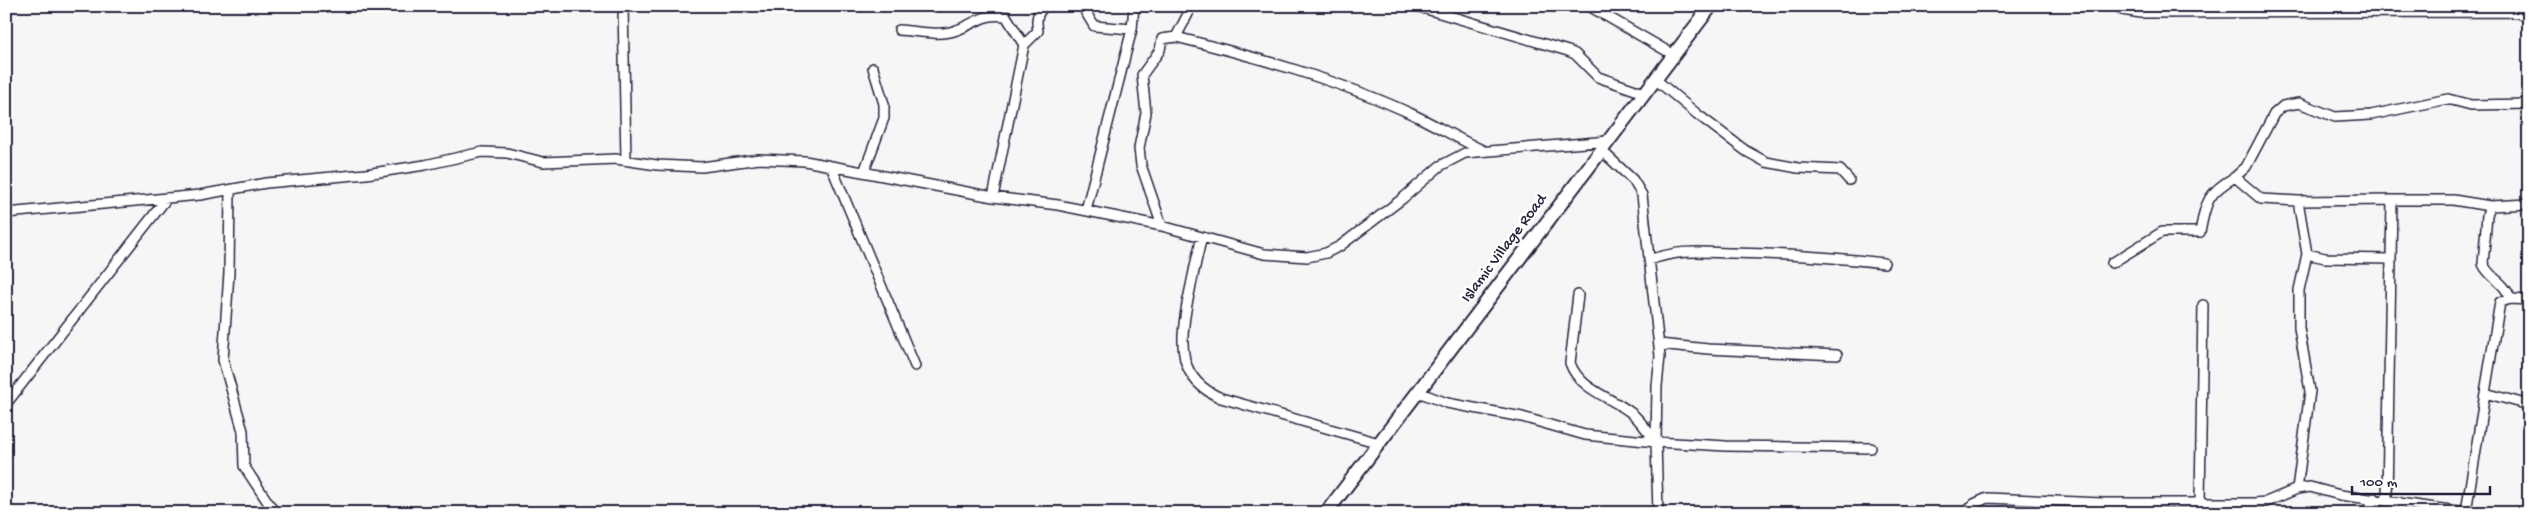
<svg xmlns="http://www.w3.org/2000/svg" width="2535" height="519" viewBox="0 0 2535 519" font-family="'Gochi Hand',sans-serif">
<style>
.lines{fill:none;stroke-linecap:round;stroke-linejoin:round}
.street-casing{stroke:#22223b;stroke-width:12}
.secondary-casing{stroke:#22223b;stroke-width:16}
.street{stroke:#fff;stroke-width:9}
.secondary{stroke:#fff;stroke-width:12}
.labels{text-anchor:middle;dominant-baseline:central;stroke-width:5;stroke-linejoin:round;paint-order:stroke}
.street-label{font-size:16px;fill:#22223b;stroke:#fff}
</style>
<rect width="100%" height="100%" fill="#f6f6f7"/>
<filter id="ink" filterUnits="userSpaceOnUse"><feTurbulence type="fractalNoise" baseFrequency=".02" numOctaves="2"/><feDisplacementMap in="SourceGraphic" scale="10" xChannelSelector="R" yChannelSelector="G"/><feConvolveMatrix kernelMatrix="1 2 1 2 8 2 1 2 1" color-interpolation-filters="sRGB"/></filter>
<g filter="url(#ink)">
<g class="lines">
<g class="street-casing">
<path id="street" d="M 623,6 L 626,160
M 1082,6 L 1094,26 L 1132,29 L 1086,210
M 1416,6 L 1568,51 L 1575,54 L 1598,77 L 1644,93
M 1589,6 L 1674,55
M 2117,6 L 2122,10 L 2141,13 L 2511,12 L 2522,14 L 2529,20
M 1132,29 L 1134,6
M 899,30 C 916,31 939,36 954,31 C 976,24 981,13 1006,16 L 1024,45
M 1176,37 C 1256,57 1339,80 1414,115 C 1437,126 1459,139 1482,150
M 1655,79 L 1697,114 L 1746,151 L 1766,162 L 1798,168 L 1840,170 L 1849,180
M 1601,150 L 1633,180 L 1642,195 L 1660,356 L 1657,386 L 1656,442 L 1658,513
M 831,166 L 915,366
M 864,172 L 884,118 L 884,104 L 873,68
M 2235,177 L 2246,167 L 2274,114 L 2283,106 L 2299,103 L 2335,117 L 2371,115 L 2448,99 L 2471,105 L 2529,104
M 230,191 L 229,273 L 223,360 L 243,431 L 244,466 L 275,513
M 993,197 L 1024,45 L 1038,31 C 1036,21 1036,13 1045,6
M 2298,201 L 2392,200
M 6,213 L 200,195 L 266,183 L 366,174 L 425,165 L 482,152 L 507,153 L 543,162 L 616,159 L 657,165 L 702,167 L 759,159 L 805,161 L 993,197 L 1058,205 L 1162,226 L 1264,254 L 1307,257 L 1326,253 L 1340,246 L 1402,199 L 1440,166 L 1465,153 L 1609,141
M 1162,226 L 1141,165 L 1139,148 L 1146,113 L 1142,75 L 1160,50 L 1162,39 L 1176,37 L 1188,14 L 1188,6
M 1202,237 C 1196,259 1192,282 1187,304 C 1180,345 1177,379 1221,398 L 1379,443
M 1649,260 C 1682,249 1698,252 1732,253 C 1783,254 1833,257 1884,263
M 2112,263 L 2162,232 L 2200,232 C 2206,202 2207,193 2235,177 L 2261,199 L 2298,201 L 2307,254
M 1578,295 L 1570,363 C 1579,389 1610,397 1630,412 C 1640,419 1648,432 1656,442
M 2511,299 C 2503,280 2490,279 2483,264 L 2487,215 L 2490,206 L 2529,204
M 1659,344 L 1708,349 L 1837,355
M 1418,392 L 1447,403 L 1522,417 L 1585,435 L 1656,442 L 1726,446 L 1871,448
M 2485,393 L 2500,302 L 2511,299 L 2529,300
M 6,404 L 167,198
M 2297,489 L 2310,391 L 2299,328 L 2299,290 L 2307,254 L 2325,258 L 2390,259
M 2387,500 L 2392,200 L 2453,200 L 2490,206
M 2200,502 L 2203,305
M 2466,512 L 2485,393 L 2529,405
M 1964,513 L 1974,504 L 1987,498 L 2102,503 L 2254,503 L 2266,502 L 2297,489 L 2310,487 L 2340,495 L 2472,513
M 2367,513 L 2374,498
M 2398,513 L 2399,502"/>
</g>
<g class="secondary-casing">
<path id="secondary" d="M 1326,513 L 1711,6"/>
</g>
<use href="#street" class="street"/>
<use href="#secondary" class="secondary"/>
</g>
</g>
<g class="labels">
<g class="street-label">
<text transform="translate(1505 249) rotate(-53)">Islamic Village Road</text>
</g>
</g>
<rect width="2535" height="519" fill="none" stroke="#fff" stroke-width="25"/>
<rect x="12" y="12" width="2510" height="494" fill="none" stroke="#22223b" stroke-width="2" filter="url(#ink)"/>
<path d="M2352 486v8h138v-8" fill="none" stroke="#22223b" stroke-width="2.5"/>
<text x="2360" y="486" font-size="15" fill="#22223b" stroke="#ffffff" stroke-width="4" paint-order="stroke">100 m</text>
</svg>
